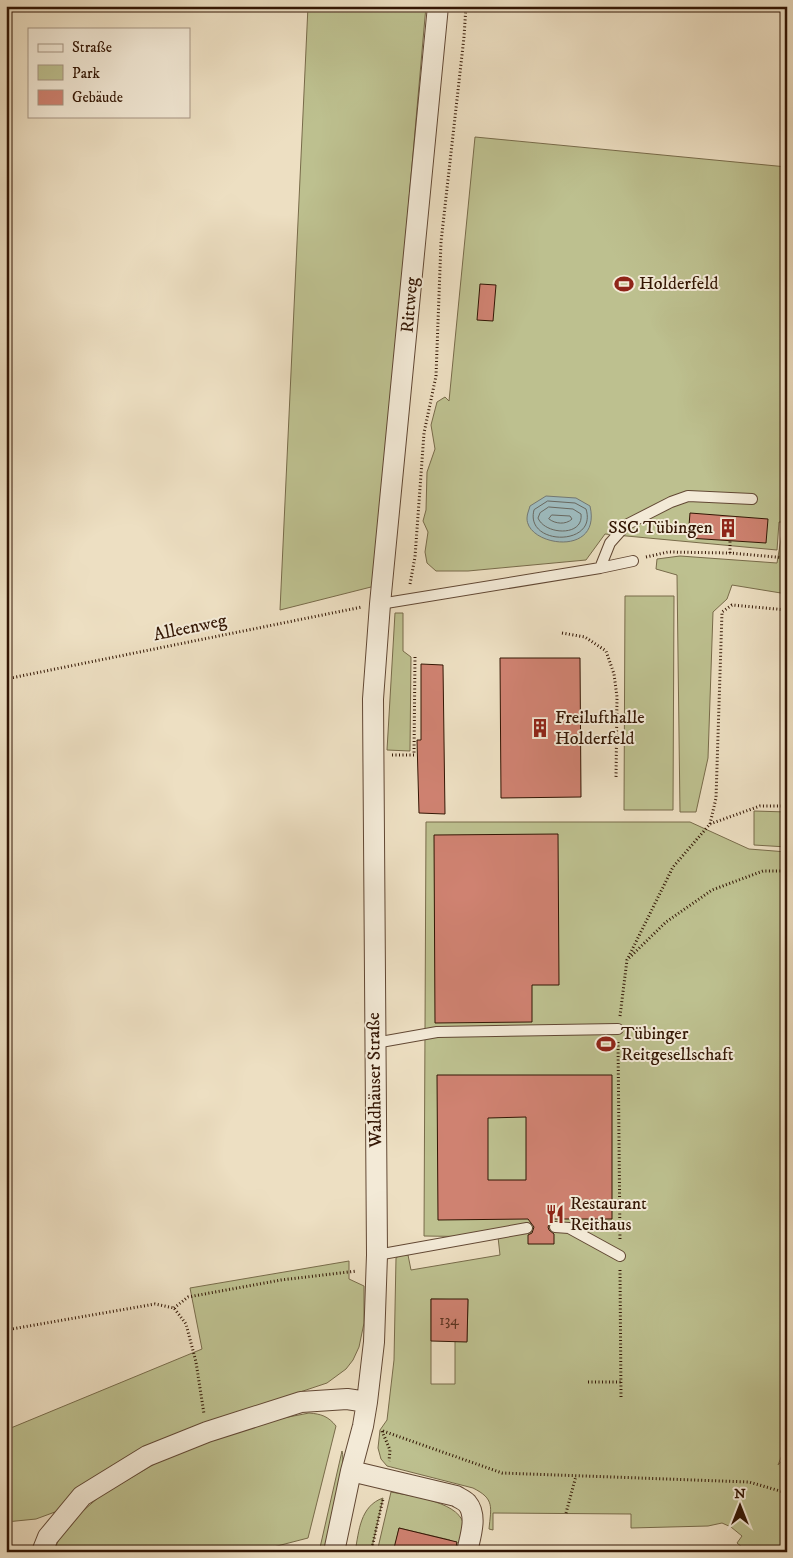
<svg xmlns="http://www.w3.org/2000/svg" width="793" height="1558" viewBox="0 0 793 1558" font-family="'IM FELL DW Pica',serif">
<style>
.green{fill:#bdc08f;stroke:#786b4a;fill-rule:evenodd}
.water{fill:#9dbabd;stroke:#737873}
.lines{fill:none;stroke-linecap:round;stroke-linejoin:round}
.shore{stroke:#686860;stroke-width:1}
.building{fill:#cf8271;stroke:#331604;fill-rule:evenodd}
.lane-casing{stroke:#624834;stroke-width:12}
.street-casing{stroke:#624834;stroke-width:22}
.path{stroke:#331604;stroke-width:3;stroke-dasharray:1 2.5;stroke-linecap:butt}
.lane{stroke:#f3ead7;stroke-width:10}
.street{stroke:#f3ead7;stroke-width:20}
.labels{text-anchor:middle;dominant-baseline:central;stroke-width:4;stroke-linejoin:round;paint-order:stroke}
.number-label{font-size:15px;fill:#5a311f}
.poi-label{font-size:18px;fill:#331604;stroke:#f3ead7;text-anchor:start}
.street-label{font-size:18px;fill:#331604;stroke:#f3ead7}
</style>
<rect width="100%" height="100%" fill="#eddfc2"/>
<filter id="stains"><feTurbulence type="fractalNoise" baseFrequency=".004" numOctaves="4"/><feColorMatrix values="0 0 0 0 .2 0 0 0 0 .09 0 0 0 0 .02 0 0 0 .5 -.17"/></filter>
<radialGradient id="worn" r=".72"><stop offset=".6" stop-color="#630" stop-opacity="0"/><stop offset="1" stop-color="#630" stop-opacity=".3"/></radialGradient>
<path class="green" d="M 308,6 L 426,6 L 375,586 L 280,610 Z
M 475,137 L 787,167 L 787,522 L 779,522 L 777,550 L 605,534 L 586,560 L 468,571 L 436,571 L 427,563 L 425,552 L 428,532 L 423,521 L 426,510 L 427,472 L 435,449 L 431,425 L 437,402 L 445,397 L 449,401 Z
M 783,527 L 787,528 L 787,594 L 732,585 L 727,599 L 713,612 L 708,758 L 696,812 L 680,812 L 677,575 L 656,569 L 657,559 L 680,556 L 777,563 Z
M 625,596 L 674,596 L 673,810 L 624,810 Z
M 395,613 L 403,613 L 403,651 L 411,657 L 410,751 L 387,750 Z
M 754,811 L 787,812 L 787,847 L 754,845 Z
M 426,822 L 690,822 L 749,849 L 787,852 L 787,1443 L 778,1465 L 787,1455 L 787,1539 L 776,1552 L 748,1552 L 737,1543 L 742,1536 L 731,1527 L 722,1523 L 708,1526 L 631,1528 L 631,1514 L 493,1513 L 493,1530 L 489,1529 C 491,1507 495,1499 473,1488 L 387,1466 L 381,1459 L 378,1448 L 380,1430 L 387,1420 L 394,1360 L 396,1258 L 400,1255 L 408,1255 L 411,1270 L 500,1255 L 498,1237 L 424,1236 ZM 431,1299 L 468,1300 L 467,1341 L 455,1341 L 455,1384 L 431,1384 Z
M 349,1261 L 349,1279 L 364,1286 L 364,1323 L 359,1347 L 353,1360 L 346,1369 L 327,1383 L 210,1422 L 77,1494 L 55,1512 L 36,1519 L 6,1522 L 6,1430 L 202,1349 L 190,1288 Z
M 309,1413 C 321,1414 328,1416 336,1426 L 308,1538 L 254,1552 L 53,1552 L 59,1539 L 75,1518 L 100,1496 L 163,1459 L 218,1437 L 263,1422 Z
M 342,1451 C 347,1466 328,1533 324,1552 L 319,1552 Z
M 391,1492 C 411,1496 464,1502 464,1528 C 464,1536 461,1544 460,1552 L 447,1552 L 450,1540 L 399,1528 L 394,1552 L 377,1552 Z
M 383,1498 L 371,1552 L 355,1552 C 359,1531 360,1506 383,1498 Z"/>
<path class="water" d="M 546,496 L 576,498 L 590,506 C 602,558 526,546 527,518 C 527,514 529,510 530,506 Z"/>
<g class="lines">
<path class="shore" d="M 548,501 L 575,503 L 586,509 C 598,547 524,546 534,510 Z
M 549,507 L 573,509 L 581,514 C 584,537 545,535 538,518 L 540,513 Z
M 552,515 L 570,516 L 572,519 C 566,525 555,524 549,519 Z"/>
</g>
<path class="building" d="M 480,284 L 496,285 L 493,321 L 477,320 Z
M 690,513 L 768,519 L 766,543 L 688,538 Z
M 500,658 L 580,658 L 581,797 L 501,798 Z
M 421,664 L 443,665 L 445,814 L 419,813 L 417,740 L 421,740 Z
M 558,834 L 559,985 L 532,985 L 532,1022 L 435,1023 L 434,835 Z
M 437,1075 L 612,1075 L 612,1219 L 554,1219 L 550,1223 L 548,1227 L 549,1230 L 554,1234 L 554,1244 L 528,1244 L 528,1235 L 532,1233 L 534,1227 L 528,1219 L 438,1220 ZM 526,1117 L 526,1180 L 488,1180 L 488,1118 Z
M 431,1299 L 468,1299 L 467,1342 L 431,1341 Z
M 399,1528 L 457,1542 L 455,1552 L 393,1552 Z"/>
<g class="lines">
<g class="lane-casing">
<path id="lane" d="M 600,568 L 610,543 L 626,525 L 671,502 L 688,496 L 752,499
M 380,604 L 600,568 L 633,561
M 375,1043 L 437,1032 L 618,1029
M 555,1227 L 569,1228 L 620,1256
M 377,1255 L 527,1228"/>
</g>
<g class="street-casing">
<path id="street" d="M 351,1471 L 456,1496 C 459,1498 464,1500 467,1503 C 478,1516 470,1537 467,1552
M 42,1552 L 48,1537 L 82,1496 L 147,1456 L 207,1432 L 301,1402 L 347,1399 L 367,1402
M 334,1552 L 351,1471 L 363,1426 L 367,1402 L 374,1342 L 377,1255 L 373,699 L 380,604 L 438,6"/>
</g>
<path class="path" d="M 730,553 L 730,541
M 646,557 L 668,552 L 730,553 L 787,558
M 410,584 L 415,557 L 424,433 L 436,376 L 441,242 L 464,37 L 466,6
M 562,633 L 585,637 L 606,651 L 614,674 L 617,697 L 616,778
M 6,679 L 362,607
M 392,755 L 414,755 L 415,657
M 710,824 L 716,798 L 722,612 L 732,605 L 787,610
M 629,958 L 666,922 L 712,890 L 763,871 L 787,871
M 620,1016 L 627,960 L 673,867 L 710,824 L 760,806 L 787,806
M 618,1042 L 620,1241
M 599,1227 L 600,1227 L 600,1219
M 620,1270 L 621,1398
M 174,1308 L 188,1297 L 281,1280 L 357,1271
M 6,1330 L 155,1304 L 174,1308 L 186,1324 L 196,1362 L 204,1414
M 588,1382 L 621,1382
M 382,1431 L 390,1450 L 389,1461
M 383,1431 L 502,1473 L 749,1482 L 787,1493
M 566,1513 L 576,1476
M 371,1552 L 383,1499
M 785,1552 L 787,1550"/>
<use href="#lane" class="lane"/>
<use href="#street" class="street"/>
</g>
<defs>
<g id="stadium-bare" transform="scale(1.5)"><path d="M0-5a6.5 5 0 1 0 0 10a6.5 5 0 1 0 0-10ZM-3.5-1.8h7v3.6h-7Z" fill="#8f2418" stroke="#f3ead7" stroke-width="2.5" paint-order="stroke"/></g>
<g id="building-bare" transform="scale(1.5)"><path d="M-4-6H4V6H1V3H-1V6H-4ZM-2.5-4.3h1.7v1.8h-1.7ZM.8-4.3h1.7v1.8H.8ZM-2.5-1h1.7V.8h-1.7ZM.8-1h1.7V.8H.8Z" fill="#8f2418" stroke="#f3ead7" stroke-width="2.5" paint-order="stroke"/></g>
<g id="restaurant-bare" transform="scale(1.5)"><path d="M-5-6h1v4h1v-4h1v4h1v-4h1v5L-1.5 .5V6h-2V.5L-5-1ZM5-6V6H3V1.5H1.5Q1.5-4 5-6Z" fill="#8f2418" stroke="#f3ead7" stroke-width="2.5" paint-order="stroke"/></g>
</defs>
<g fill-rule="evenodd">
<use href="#stadium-bare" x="624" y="284"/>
<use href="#building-bare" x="728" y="528"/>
<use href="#building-bare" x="540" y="728"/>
<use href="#stadium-bare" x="606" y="1044"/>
<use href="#restaurant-bare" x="555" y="1214"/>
</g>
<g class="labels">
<g class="number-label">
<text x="449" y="1320">134</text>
</g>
<g class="poi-label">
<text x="639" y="284">Holderfeld</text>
<text x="713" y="528" text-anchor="end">SSC Tübingen</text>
<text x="555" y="718">Freilufthalle<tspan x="555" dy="21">Holderfeld</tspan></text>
<text x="621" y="1034">Tübinger<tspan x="621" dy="21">Reitgesellschaft</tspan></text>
<text x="570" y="1204">Restaurant<tspan x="570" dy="21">Reithaus</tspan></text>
</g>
<g class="street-label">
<text transform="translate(410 305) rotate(-85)">Rittweg</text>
<text transform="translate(190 628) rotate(-12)">Alleenweg</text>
<text transform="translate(375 1080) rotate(-91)">Waldhäuser Straße</text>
</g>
</g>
<rect width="793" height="1558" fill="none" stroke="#eddfc2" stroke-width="25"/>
<rect x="8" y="8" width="778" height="1543" fill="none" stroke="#331604" stroke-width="2.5"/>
<rect x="12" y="12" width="768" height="1533" fill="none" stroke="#331604"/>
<rect x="28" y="28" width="162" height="90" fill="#f3ead7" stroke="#a69583"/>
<rect x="38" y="44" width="25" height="8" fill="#f3ead7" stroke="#a69583"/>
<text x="72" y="52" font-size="15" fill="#331604">Straße</text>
<rect x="38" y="65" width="25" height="15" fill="#bdc08f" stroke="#a69583"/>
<text x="72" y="78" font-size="15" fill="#331604">Park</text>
<rect x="38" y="90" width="25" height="15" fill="#cf8271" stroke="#a69583"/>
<text x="72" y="102" font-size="15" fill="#331604">Gebäude</text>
<g transform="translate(740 1506)" stroke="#f3ead7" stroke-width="4" paint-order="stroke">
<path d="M0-4L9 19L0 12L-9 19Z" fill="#331604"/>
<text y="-8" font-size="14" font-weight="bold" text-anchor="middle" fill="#331604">N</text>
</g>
<rect width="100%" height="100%" filter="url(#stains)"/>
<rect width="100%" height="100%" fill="url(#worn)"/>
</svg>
